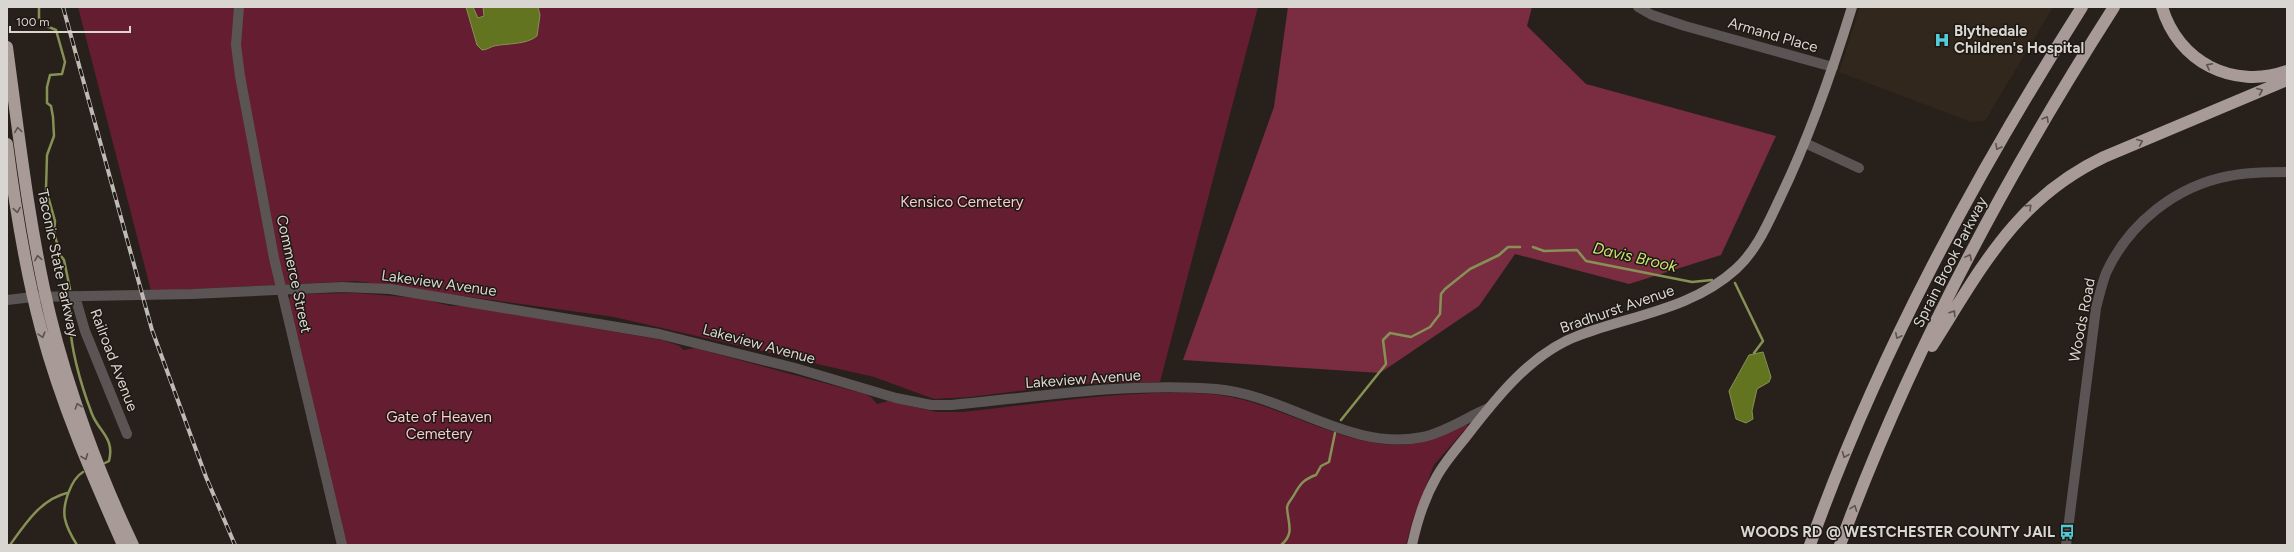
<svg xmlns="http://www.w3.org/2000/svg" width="2294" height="552" viewBox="0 0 2294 552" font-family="Figtree,sans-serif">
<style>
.built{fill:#32271c}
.green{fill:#641d31}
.forest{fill:#7a2d41}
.water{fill:#627420;stroke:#869155}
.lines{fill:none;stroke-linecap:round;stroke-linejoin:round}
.stream{stroke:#869155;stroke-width:2.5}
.minor{stroke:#5a5554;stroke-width:10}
.major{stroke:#918784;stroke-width:10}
.highway{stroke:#a79a97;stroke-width:12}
.rail-casing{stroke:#bebab5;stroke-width:4}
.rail{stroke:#1e1812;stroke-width:2.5;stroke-dasharray:8;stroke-linecap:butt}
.oneway{stroke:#5c524e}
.labels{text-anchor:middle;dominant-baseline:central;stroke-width:3;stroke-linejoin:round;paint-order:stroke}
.poi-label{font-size:15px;font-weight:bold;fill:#d9d5d1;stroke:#1e1812;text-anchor:start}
.street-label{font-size:15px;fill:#d9d5d1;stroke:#1e1812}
.park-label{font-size:15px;fill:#fac9d1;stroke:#1e1812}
.water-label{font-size:16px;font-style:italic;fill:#c9e375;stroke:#1e1812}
</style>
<rect width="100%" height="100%" fill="#28211b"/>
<path class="built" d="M 1860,7 L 2053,7 L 1985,121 L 1971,122 L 1839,72 Z"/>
<path class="green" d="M 78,7 L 1258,7 L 1160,382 L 1076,384 L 970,397 L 934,399 L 874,377 L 614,317 L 356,281 L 151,291 Z
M 356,293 L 418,298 L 451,306 L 465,306 L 662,340 L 680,346 L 683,350 L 695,348 L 865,394 L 871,397 L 877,404 L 888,401 L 937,412 L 962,412 C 1041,404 1132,388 1210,394 C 1282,399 1354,460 1426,441 C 1439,437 1452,429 1464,423 L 1468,426 L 1434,465 L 1412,522 L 1406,545 L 345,545 L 288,300 L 292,294 Z"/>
<path class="forest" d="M 1288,7 L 1532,7 L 1527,26 L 1586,84 L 1776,136 L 1721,255 L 1629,284 L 1515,254 L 1479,306 L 1380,373 L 1183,360 L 1274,107 Z"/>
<path class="water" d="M 466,7 L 473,7 L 478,18 L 484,16 L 483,7 L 538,7 L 540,15 L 537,36 C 526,45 508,43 494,46 C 490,47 487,50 482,50 L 477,45 Z
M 1763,352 L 1771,377 L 1769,382 L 1757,389 L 1752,411 L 1753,419 L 1746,423 L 1736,419 L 1729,391 L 1749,355 Z"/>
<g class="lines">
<path class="stream" d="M 39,7 L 39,18 L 44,25 L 56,30 L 65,62 L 62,74 L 50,75 L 47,87 L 47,103 L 51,106 L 53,117 L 54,136 L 47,155 L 46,189 L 55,221 L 54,233 L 61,256 L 64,260 L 70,289
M 1533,247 L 1544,251 L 1577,250 L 1586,261 L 1692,282 L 1712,280
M 1735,283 L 1763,341 L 1754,353
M 71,313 C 67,340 82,388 92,414 C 99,432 115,438 109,461 L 105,463
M 1341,420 L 1386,364 L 1383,340 L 1390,333 L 1411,337 L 1430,327 L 1440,314 L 1441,294 L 1445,289 L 1470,269 L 1499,255 L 1508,247 L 1520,247
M 10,545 C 25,524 41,499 67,493
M 77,545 C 72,537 67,529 65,519 C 62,505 71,479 83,472
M 1281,545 C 1295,534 1288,523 1287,508 C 1287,503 1292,499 1294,495 C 1300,484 1304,479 1316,475 L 1321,466 L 1329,462 L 1335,433"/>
<path class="minor" d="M 239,7 L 236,45 L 240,76 L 274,258 L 342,545
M 1638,7 L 1652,15 L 1685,26 L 1833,67
M 1805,143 L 1859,168
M 75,296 L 85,331 L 127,434
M 7,300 L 33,297 L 192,294 L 342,287 L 390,289 L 659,334 L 795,368 L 896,398 L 931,405 L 951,405 C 1037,397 1130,382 1216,389 C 1287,395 1350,452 1423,437 C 1446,432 1467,417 1489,408
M 2066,545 L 2096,308 C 2099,296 2102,284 2106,273 C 2129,223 2176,186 2229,176 C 2248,172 2268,172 2287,172"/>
<path class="major" d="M 1412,545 C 1417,521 1425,497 1437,476 C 1445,462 1456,449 1466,437 C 1496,398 1532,352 1580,335 C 1633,315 1692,309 1736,269 C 1757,250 1768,223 1780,198 C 1810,136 1832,72 1852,7"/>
<path class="highway" d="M 2162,7 C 2178,62 2233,90 2287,71
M 7,47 C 19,136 29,227 50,315 C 68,390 100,476 133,545
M 7,144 C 15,206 25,269 41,329 C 61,404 92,475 123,545
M 1932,346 C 1982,267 2016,199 2104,157 L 2287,80
M 1810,545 C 1877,356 1975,176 2082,7
M 1840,545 C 1909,356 2006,176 2114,7"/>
<g class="rail-casing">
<path id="rail" d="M 63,7 L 152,330 L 206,477 L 235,545"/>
</g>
<use href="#rail" class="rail"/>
</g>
<defs><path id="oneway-chevron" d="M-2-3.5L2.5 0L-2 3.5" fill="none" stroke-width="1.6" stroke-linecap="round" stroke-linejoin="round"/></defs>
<g class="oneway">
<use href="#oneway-chevron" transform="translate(2209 66) rotate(-153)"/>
<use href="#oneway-chevron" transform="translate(2260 91) rotate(-23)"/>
<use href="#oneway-chevron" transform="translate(2046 119) rotate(-60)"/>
<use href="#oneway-chevron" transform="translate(18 130) rotate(-98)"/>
<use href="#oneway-chevron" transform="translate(2140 142) rotate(-23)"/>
<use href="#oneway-chevron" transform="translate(1998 147) rotate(119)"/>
<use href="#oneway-chevron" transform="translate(2029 207) rotate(-44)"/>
<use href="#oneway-chevron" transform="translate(17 210) rotate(81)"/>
<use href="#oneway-chevron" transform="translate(1969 257) rotate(-62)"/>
<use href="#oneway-chevron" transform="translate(38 258) rotate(-101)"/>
<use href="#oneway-chevron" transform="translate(1953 313) rotate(-57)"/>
<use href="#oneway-chevron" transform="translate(42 335) rotate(74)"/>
<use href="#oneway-chevron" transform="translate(1898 336) rotate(116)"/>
<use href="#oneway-chevron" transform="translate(78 406) rotate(-109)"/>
<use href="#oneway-chevron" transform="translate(1845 455) rotate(112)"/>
<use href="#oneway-chevron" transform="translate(85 457) rotate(68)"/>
<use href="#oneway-chevron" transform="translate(1854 508) rotate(-69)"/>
</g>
<defs>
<g id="hospital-bare" transform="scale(1.2)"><path d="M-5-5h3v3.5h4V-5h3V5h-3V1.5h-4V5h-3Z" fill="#52cbd9" stroke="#1e1812" stroke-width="2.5" paint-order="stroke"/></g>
<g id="bus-bare" transform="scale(1.2)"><path d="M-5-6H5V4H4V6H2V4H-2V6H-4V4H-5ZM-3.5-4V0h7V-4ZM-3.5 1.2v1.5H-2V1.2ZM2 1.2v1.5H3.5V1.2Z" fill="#52cbd9" stroke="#1e1812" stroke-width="2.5" paint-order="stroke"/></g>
</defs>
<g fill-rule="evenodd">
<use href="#hospital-bare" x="1942" y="40"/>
<use href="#bus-bare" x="2067" y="532"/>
</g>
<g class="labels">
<g class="poi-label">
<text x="1954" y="31">Blythedale<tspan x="1954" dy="17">Children's Hospital</tspan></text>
<text x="2055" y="532" text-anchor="end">WOODS RD @ WESTCHESTER COUNTY JAIL</text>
</g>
<g class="street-label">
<text transform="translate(1773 35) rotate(16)">Armand Place</text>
<text transform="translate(1950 262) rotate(-63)">Sprain Brook Parkway</text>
<text transform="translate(58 263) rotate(78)">Taconic State Parkway</text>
<text transform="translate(294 274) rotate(78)">Commerce Street</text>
<text transform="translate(439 283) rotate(8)">Lakeview Avenue</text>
<text transform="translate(1617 309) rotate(-19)">Bradhurst Avenue</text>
<text transform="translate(2082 320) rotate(-79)">Woods Road</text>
<text transform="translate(759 344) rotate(15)">Lakeview Avenue</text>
<text transform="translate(114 360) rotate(69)">Railroad Avenue</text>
<text transform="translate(1083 379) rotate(-4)">Lakeview Avenue</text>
</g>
<g class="park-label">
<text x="962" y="202">Kensico Cemetery</text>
<text x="439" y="417">Gate of Heaven<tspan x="439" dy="17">Cemetery</tspan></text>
</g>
<g class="water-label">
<text transform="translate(1635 257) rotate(13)">Davis Brook</text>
</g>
</g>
<rect width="2294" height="552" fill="none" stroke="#d9d5d1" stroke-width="16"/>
<path d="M10 26v6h120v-6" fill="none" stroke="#d9d5d1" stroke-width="2"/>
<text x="16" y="26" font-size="12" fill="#d9d5d1" stroke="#1e1812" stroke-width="3" paint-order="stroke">100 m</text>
</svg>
